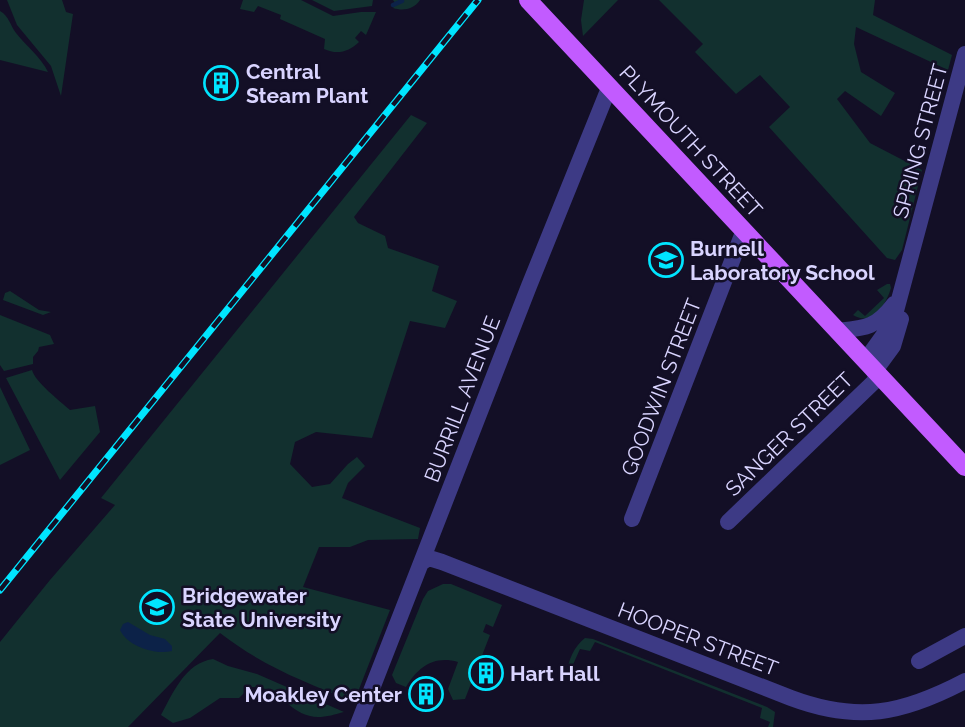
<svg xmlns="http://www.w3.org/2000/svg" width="965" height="727" viewBox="0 0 965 727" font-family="Raleway,sans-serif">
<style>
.green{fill:#12302f}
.water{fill:#0c2248}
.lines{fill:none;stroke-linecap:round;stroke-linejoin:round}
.stream{stroke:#0c2248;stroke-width:4.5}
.minor{stroke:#3d3a85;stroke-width:16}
.major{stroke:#c25bff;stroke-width:18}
.rail-casing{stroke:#00e5ff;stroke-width:7}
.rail{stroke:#130f26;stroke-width:4.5;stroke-dasharray:13;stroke-linecap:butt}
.labels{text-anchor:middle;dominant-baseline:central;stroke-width:5;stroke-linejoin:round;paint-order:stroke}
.poi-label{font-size:21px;font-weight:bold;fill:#d9d4ff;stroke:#130f26;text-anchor:start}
.street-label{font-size:21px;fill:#d9d4ff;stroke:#130f26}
</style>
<rect width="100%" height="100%" fill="#130f26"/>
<path class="green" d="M 7,0 L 62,0 L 66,12 L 73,14 L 61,96 L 51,66 L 17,25 Z
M 243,0 L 301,0 L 333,16 L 361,12 L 376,12 L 366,35 L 361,31 L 355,38 L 359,42 C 349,52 337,55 324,49 L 325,39 L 280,19 L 281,15 L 258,6 L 254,12 L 240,9 Z
M 312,0 L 373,0 L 372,6 L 334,11 Z
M 393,0 L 420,0 C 413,10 403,11 393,8 L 396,4 Z
M 584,0 L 618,0 L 583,36 L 581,20 Z
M 659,0 L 875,0 L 873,15 L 952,55 L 948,70 L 856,27 L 854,44 L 861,72 L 895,93 L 881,116 L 845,91 L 837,99 L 870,143 L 922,170 L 902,250 L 895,260 L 887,258 L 769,127 L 790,107 L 760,75 L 736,94 L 695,52 L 703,44 Z
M 0,11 C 9,16 10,25 16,33 C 26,46 41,57 48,72 L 0,60 Z
M 411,115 L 427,123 L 354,217 L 358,223 L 385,236 L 388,248 L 439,266 L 432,291 L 457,301 L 445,328 L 410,321 L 372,438 L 316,432 L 295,442 L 290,464 L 312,487 L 330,484 L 348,464 L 357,457 L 365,466 L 348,483 L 342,498 L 420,528 L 418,539 L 368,540 L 350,547 L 319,547 L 303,587 L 390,610 L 354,702 C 303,681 264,667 220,633 L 128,727 L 0,727 L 0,642 L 50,580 L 115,505 L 101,498 Z
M 887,284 L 890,284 L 891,288 C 886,305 872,327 853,315 L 858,310 L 865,316 L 884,298 L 877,290 Z
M 10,291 L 39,310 L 51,312 L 43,315 L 3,300 L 5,293 Z
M 0,315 L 50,335 L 54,344 L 39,347 L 38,351 L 33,357 L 33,364 L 4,371 L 0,365 Z
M 32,370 C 35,382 60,401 70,410 L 95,406 L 100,432 L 60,480 L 6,378 Z
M 0,387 L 30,450 L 0,465 Z
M 443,584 L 451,584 L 502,605 L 493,627 L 486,624 L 483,632 L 490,635 L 465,699 L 453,700 L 448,689 L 458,662 C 434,655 418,667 406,687 L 396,683 L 392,675 L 423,599 L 428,591 Z
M 585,638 L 593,639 L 767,707 L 775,712 L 773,727 L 768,727 L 770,722 L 760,718 L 762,708 L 595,642 L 590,651 L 580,649 L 567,678 C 566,664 574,646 585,638 Z
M 213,659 L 228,666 L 257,674 L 344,712 C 333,715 320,719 310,716 C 285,710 281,686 250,687 L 239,698 L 220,698 L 190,718 L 173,723 L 161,715 C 173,693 185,663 213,659 Z"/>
<path class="water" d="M 128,622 L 150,635 L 165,639 L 172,646 L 172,651 C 156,655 128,647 120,630 L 123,624 Z"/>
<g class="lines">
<path class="stream" d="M 393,5 L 402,1"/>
<path class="minor" d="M 837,331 C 865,328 876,328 894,304
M 865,361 L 893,322 L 965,54
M 874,372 L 893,346 L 901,319
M 632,519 L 744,230
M 728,522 L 879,377
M 421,563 L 429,558 L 442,562 L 791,698 C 858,723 902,714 965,681
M 919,661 L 965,636
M 357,727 L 529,286 L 609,88"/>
<path class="major" d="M 528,0 L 965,467"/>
<g class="rail-casing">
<path id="rail" d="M 0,590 L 478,0"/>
</g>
<use href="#rail" class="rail"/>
</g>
<defs>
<g id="building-ring" transform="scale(1.75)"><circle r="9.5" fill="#130f26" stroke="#00e5ff" stroke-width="1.5"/><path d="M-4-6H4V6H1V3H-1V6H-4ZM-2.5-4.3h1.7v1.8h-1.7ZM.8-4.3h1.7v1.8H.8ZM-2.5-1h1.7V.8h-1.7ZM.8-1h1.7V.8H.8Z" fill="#00e5ff"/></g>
<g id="university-ring" transform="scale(1.75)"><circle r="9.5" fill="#130f26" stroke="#00e5ff" stroke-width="1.5"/><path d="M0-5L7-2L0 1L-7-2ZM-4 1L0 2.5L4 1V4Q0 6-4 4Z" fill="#00e5ff"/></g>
</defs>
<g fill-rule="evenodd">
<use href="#building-ring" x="221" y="83"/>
<use href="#university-ring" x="666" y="260"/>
<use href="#university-ring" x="157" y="607"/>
<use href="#building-ring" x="486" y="673"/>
<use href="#building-ring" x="426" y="694"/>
</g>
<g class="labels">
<g class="poi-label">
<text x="246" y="71">Central<tspan x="246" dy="24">Steam Plant</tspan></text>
<text x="690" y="248">Burnell<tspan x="690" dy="24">Laboratory School</tspan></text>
<text x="182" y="595">Bridgewater<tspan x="182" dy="24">State University</tspan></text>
<text x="510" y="673">Hart Hall</text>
<text x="402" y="694" text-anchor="end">Moakley Center</text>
</g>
<g class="street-label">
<text transform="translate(691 141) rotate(47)">PLYMOUTH STREET</text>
<text transform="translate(920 141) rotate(-75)">SPRING STREET</text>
<text transform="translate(661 387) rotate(-69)">GOODWIN STREET</text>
<text transform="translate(462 399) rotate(-69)">BURRILL AVENUE</text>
<text transform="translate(789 434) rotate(-44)">SANGER STREET</text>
<text transform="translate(698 639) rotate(21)">HOOPER STREET</text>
</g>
</g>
</svg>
